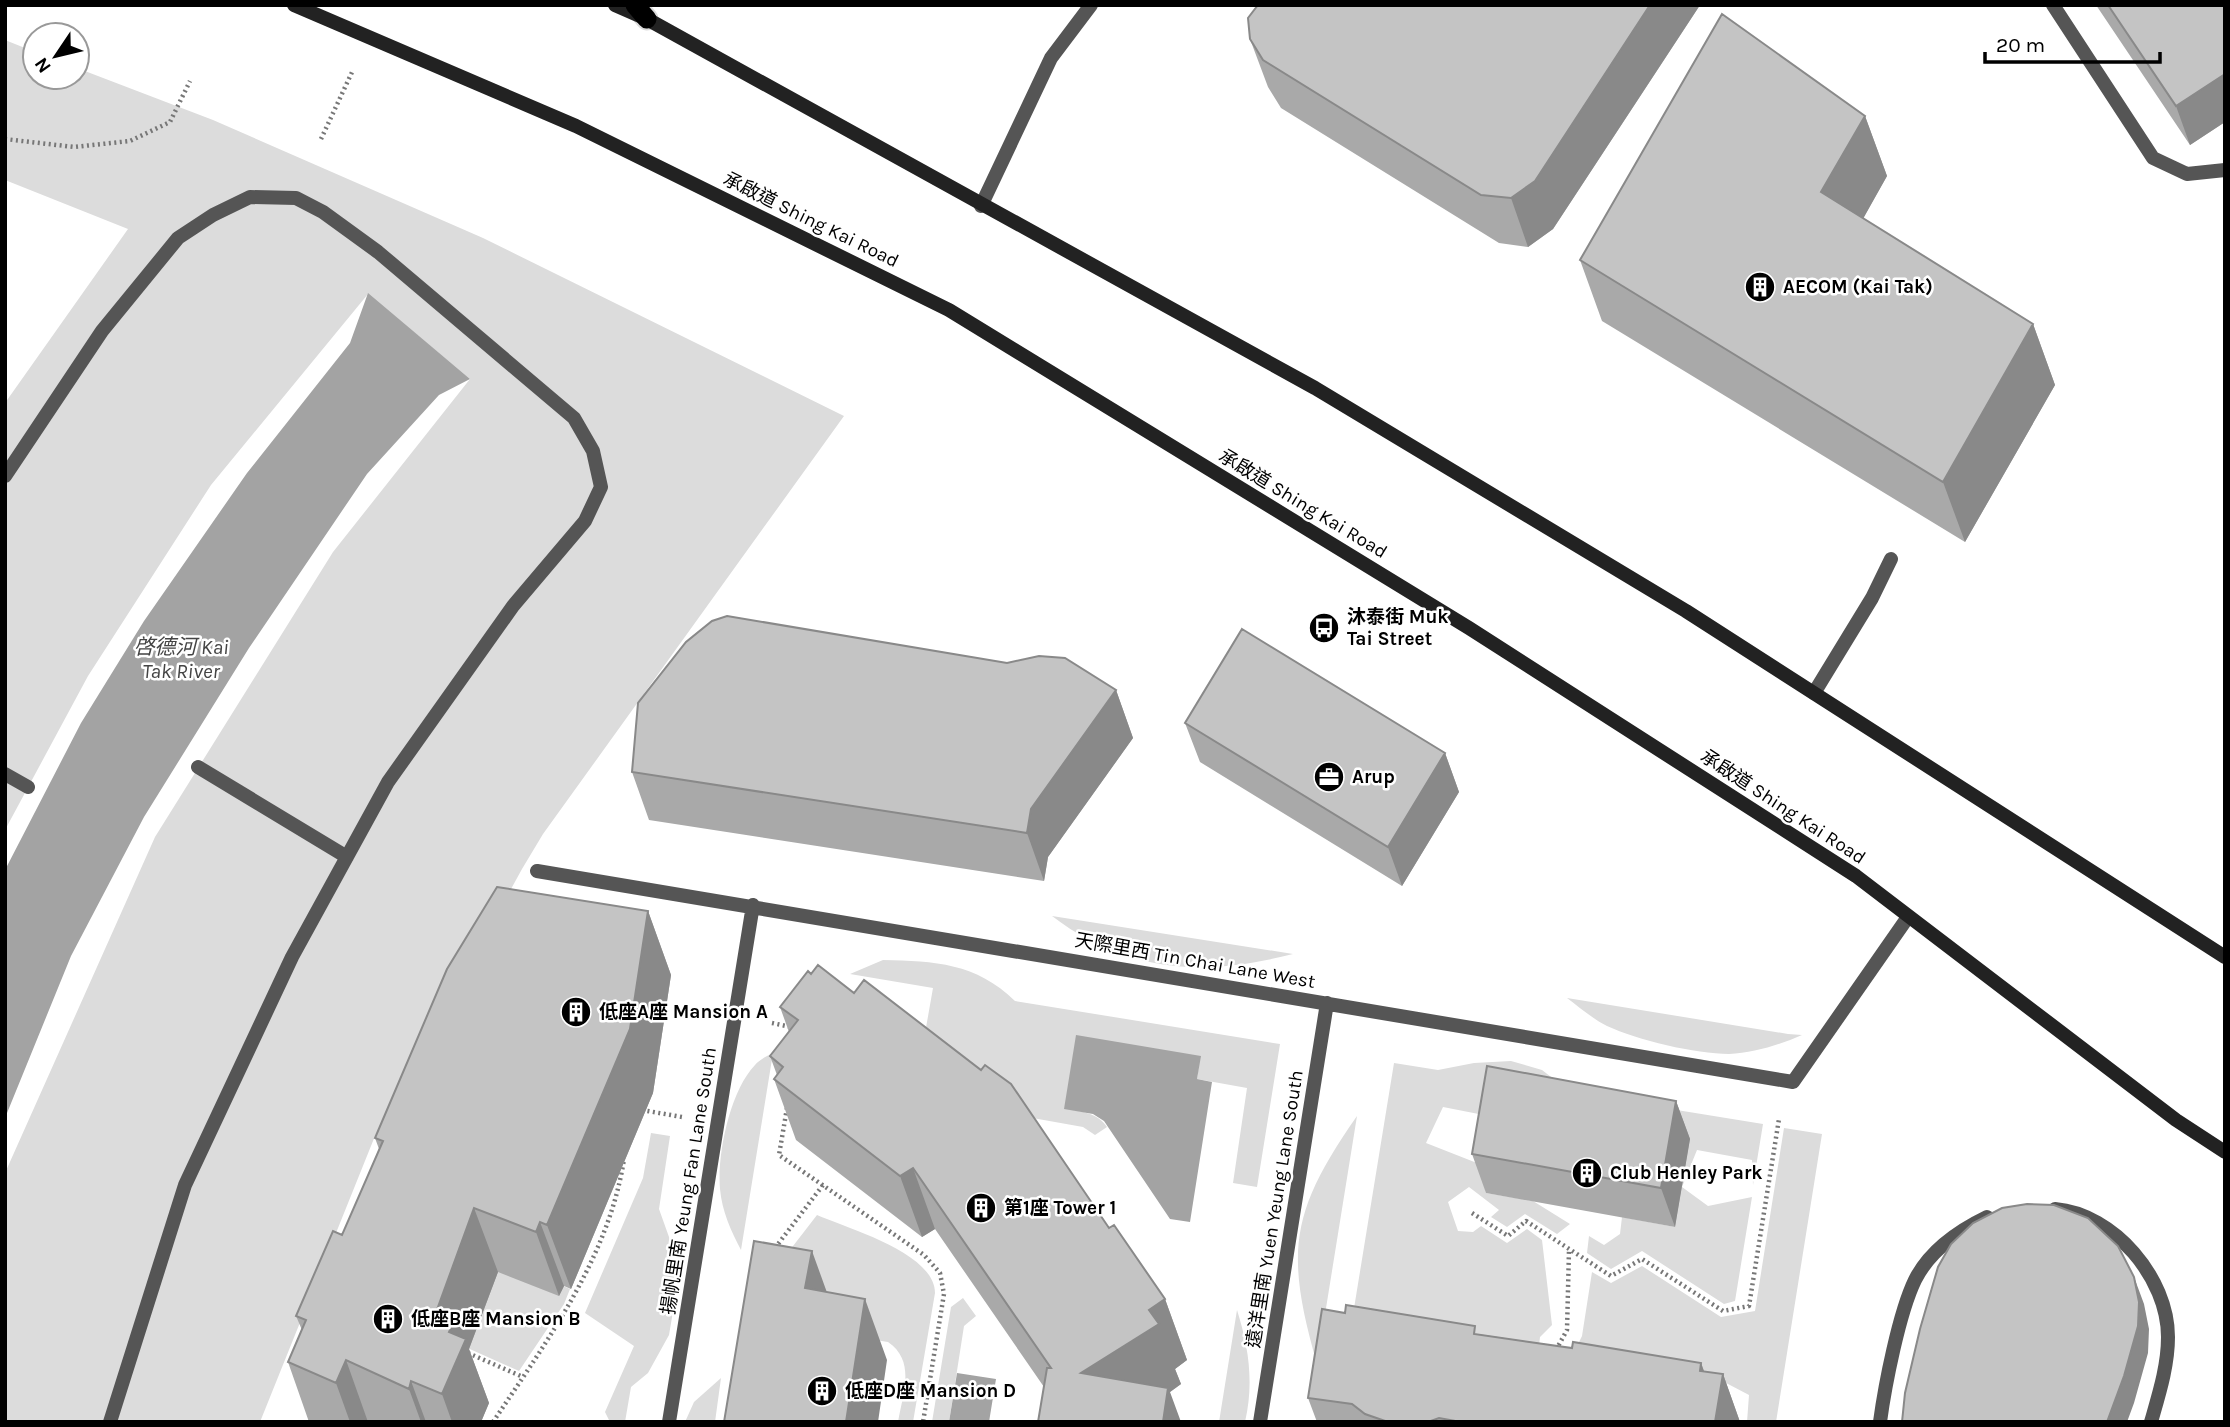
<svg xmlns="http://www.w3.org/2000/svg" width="2230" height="1427" viewBox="0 0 2230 1427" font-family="Karla,'Noto Sans TC',sans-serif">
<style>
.green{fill:#dcdcdc}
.water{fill:#a3a3a3}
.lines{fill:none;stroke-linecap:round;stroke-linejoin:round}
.trunk-casing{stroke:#dbdbdb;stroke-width:23}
.path{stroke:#777;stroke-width:4.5;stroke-dasharray:2 3.5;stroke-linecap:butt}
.service{stroke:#555;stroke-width:14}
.pedestrian{stroke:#555;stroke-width:14}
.secondary{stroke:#222;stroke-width:14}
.trunk{stroke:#000;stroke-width:19}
.wall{fill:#a9a9a9}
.shaded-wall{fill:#898989}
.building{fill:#c4c4c4;stroke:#898989;stroke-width:2}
.labels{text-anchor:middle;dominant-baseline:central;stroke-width:5;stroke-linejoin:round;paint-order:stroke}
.street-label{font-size:19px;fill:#000;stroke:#fff}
.poi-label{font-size:19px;font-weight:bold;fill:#000;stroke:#fff;text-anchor:start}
.water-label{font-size:21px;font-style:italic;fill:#444;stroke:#fff}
</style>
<rect width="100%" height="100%" fill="#fff"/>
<path class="green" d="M 5,40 L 35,52 L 35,77 L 77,77 L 77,68 L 213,120 L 483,238 L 844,416 L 543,834 L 522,869 L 375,1136 L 260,1422 L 5,1422 L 5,1173 L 155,837 L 333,552 L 470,379 L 368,294 L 211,485 L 88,676 L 5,830 L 5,403 L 128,229 L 5,180 Z
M 1052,916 L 1293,954 C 1203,977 1127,973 1052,916 Z
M 883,960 C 935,961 976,963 1015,1001 L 1280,1044 L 1257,1187 L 1233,1183 L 1247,1088 L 1197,1079 L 1200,1056 L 1064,1108 C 1081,1112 1097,1112 1107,1127 L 1095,1135 L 1083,1127 L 1027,1117 L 924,1039 L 933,988 L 850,974 Z
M 1567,998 L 1788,1034 L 1802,1035 C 1779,1045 1754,1053 1729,1054 C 1696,1054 1637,1040 1607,1026 C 1593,1019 1579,1007 1567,998 Z
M 773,1053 L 741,1250 C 731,1231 722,1211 720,1189 C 717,1154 730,1091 755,1065 C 759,1060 767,1056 773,1053 Z
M 1511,1061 L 1542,1070 L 1572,1093 L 1763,1124 L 1753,1185 L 1752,1160 L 1697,1150 L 1682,1187 L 1708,1206 L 1752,1197 L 1735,1301 L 1724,1304 L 1642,1251 L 1611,1269 L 1587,1253 L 1589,1236 L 1604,1245 L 1620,1234 L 1622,1217 L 1675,1227 L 1690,1139 L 1499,1118 L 1443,1107 L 1426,1143 L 1482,1165 L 1486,1193 L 1533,1201 L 1570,1224 L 1557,1234 L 1525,1214 L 1507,1227 L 1491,1217 L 1499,1210 L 1469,1187 L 1448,1202 L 1458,1231 L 1473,1232 L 1481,1226 L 1507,1243 L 1527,1229 L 1542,1240 L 1552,1325 L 1540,1337 L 1530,1422 L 1349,1339 L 1394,1063 L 1438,1070 L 1474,1063 Z
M 1357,1116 L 1317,1364 C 1285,1252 1290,1212 1357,1116 Z
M 1784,1128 L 1822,1134 L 1776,1422 L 1747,1422 L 1749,1395 L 1709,1374 L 1558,1385 L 1582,1336 L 1592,1272 L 1611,1283 L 1642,1266 L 1721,1317 L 1755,1311 Z
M 651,1133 L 670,1136 L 659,1209 L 669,1237 L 677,1288 L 669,1335 L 648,1373 L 631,1387 L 625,1422 L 610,1422 L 605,1412 L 634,1346 L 585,1313 L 643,1178 Z
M 817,1215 C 849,1229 935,1253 935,1293 L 913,1422 L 898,1422 C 903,1393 916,1361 888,1342 L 830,1333 L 833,1295 L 830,1292 L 766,1281 Z
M 443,1233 L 570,1289 L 564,1304 L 519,1371 L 425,1329 Z
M 963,1298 L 976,1316 L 964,1326 L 949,1422 L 932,1422 L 951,1307 Z
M 1237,1310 C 1249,1348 1254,1383 1245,1422 L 1219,1422 Z
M 721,1378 L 715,1422 L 685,1422 L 694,1402 Z"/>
<path class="water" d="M 368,293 L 470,379 L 439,395 L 367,474 L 249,648 L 144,817 L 71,956 L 5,1118 L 5,870 L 81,723 L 144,621 L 247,473 L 350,343 Z
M 1076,1035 L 1201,1056 L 1197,1079 L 1212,1082 L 1190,1222 L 1170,1219 L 1104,1121 L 1093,1114 L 1064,1109 Z
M 957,1373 L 996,1379 L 989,1422 L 949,1422 Z"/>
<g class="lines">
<g class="trunk-casing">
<path id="trunk" d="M 635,5 L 647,19"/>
</g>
<path class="path" d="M 5,139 L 74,147 L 130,141 L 170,122 L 190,81
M 321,139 L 353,70
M 772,1023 L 791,1027
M 787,1108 L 779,1155 L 924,1255 L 940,1273 L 944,1294 L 923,1422
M 642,1110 L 682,1117
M 1472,1213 L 1508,1236 L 1526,1221 L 1611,1276 L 1642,1259 L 1723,1311 L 1749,1306 L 1779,1119
M 775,1248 L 823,1185
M 1556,1350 L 1567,1330 L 1569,1250
M 468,1353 L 523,1377
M 493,1422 C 547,1341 609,1257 624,1159"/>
<path class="service" d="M 2053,5 L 2153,158 L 2187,174 L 2225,170
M 981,206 L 1051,58 L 1091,5
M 5,476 L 102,331 L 178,238 L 213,215 L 250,197 L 296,198 L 323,212 L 378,252 L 574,418 L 593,451 L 601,487 L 585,521 L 513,606 L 388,782 L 292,957 L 185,1185 L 110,1422
M 1814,693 L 1872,598 L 1891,559
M 198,767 L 347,857
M 5,774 L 28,787
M 2055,1209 C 2114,1214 2168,1278 2168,1337 C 2168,1366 2159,1394 2151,1422
M 1880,1422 C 1885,1385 1899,1313 1915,1280 C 1930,1250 1958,1231 1987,1217"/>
<path class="pedestrian" d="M 537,871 L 1793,1082 L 1908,917
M 669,1422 L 753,905
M 1260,1422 L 1327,1003"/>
<path class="secondary" d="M 294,5 L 576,126 L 949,310 L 1469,628 L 1856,876 L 2176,1120 L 2225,1152
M 615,5 L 647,19 L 1315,388 L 1686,611 L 2225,957"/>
<use href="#trunk" class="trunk"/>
</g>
<path class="wall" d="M 1258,5 L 1700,5 L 1553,229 L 1528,247 L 1499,243 L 1281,108 L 1268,87 L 1250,39 Z
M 2096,5 L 2225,5 L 2225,122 L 2190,145 Z
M 1865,116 L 1887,176 L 1863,218 L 2033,324 L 2055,385 L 1965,542 L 1602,321 L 1580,260 Z
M 1116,690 L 1133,738 L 1048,857 L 1044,881 L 649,820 L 632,772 Z
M 1185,723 L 1445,753 L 1459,792 L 1402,886 L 1200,762 Z
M 648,911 L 671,975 L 653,1093 L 571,1289 L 564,1286 L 559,1296 L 498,1272 L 469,1349 L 489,1403 L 481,1422 L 309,1422 L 288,1362 L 302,1330 L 296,1316 L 342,1235 L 379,1149 L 375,1138 Z
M 780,1007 L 1109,1228 L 1165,1299 L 1187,1360 L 1175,1369 L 1181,1384 L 1170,1392 L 1044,1387 L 935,1229 L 922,1237 L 796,1140 L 774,1079 L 777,1075 L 770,1056 L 789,1032 Z
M 1676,1101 L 1690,1139 L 1675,1227 L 1486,1193 L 1472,1154 Z
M 1478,1334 L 1572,1348 L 1701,1363 L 1704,1371 L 1723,1374 L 1740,1422 L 1317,1422 L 1308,1398 Z"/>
<path class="shaded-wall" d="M 1650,5 L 1700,5 L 1553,229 L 1528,247 L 1511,198 Z
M 2225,74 L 2225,122 L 2190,145 L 2176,106 Z
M 1865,116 L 1887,176 L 1844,253 L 1821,192 Z
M 2033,324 L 2055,385 L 1965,542 L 1943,482 Z
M 1116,690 L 1133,738 L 1048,857 L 1044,881 L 1027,833 L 1031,809 Z
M 1445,753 L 1459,792 L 1402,886 L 1388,847 Z
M 648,911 L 671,975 L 653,1093 L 571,1289 L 547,1225 Z
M 1676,1101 L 1690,1139 L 1675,1227 L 1661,1188 Z
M 913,1168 L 935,1229 L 922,1237 L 900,1176 Z
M 474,1208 L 498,1272 L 469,1349 L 489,1403 L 481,1422 L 452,1422 L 442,1394 L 434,1318 Z
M 540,1222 L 564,1286 L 559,1296 L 536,1232 Z
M 812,1251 L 834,1312 L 805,1288 Z
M 2134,1277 L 2144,1304 L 2149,1329 L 2148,1353 L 2134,1403 L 2127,1422 L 2107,1422 Z
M 865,1299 L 887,1360 L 878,1422 L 846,1422 Z
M 1165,1299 L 1187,1360 L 1175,1369 L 1181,1384 L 1170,1392 L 1181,1422 L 1163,1422 L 1081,1373 L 1149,1310 Z
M 346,1360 L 368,1422 L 350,1422 L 336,1383 Z
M 1701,1363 L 1717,1408 L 1723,1374 L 1740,1422 L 1715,1422 L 1700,1371 Z
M 411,1381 L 426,1422 L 421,1422 L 409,1389 Z"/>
<path class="building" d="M 1258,5 L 1650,5 L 1535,181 L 1511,198 L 1481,195 L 1263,60 L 1250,39 L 1248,18 Z
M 2108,5 L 2225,5 L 2225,74 L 2176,106 Z
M 1722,14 L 1865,116 L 1821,192 L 2033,324 L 1943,482 L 1580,260 Z
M 727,616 L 1007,663 L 1039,656 L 1065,658 L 1116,690 L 1031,809 L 1027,833 L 632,772 L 638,703 L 686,642 L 712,621 Z
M 1242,629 L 1445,753 L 1388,847 L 1185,723 Z
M 497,887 L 648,911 L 630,1029 L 547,1225 L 540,1222 L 536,1232 L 474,1208 L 434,1318 L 452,1326 L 449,1332 L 466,1339 L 442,1394 L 411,1381 L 409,1389 L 346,1360 L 336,1383 L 288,1362 L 306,1320 L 296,1316 L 333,1231 L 342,1235 L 383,1141 L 375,1138 L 447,969 Z
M 818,965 L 854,993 L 864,980 L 981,1070 L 985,1065 L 1011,1084 L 1109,1228 L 1114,1225 L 1165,1299 L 1149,1310 L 1159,1324 L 1081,1373 L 1168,1388 L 1163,1422 L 1038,1422 L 1047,1368 L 1051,1368 L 913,1168 L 900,1176 L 774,1079 L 783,1067 L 770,1056 L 798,1020 L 780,1007 L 808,971 L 811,974 Z
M 1487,1066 L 1676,1101 L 1661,1188 L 1472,1154 Z
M 2027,1204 L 2054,1205 L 2088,1218 L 2118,1246 L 2134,1277 L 2139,1302 L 2138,1326 L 2124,1376 L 2107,1422 L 1902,1422 L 1905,1393 L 1920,1329 L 1938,1267 L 1951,1244 L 1973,1223 L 2002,1208 Z
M 754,1241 L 812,1251 L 805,1288 L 865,1299 L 846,1422 L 724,1422 Z
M 1346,1305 L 1475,1326 L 1474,1334 L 1572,1348 L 1573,1342 L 1701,1363 L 1700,1371 L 1723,1374 L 1715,1422 L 1461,1422 L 1439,1418 L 1428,1422 L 1388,1422 L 1365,1414 L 1352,1404 L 1308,1398 L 1322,1309 L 1345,1313 Z"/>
<defs>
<g id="building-disc" transform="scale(1.575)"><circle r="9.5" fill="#000" stroke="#fff"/><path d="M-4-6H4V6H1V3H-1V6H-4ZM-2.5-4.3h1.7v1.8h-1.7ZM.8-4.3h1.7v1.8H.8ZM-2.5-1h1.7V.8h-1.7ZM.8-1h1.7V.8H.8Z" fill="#fff"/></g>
<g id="bus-disc" transform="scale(1.575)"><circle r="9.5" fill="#000" stroke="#fff"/><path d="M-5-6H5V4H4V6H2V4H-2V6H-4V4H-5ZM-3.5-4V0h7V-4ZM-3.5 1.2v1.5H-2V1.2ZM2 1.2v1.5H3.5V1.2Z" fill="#fff"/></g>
<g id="office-disc" transform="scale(1.575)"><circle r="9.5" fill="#000" stroke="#fff"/><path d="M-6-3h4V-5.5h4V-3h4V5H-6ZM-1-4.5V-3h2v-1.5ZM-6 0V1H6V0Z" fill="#fff"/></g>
</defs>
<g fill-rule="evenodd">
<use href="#building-disc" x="1760" y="287"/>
<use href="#bus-disc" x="1324" y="628"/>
<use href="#office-disc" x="1329" y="777"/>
<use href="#building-disc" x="576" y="1012"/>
<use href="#building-disc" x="1587" y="1173"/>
<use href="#building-disc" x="981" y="1208"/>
<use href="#building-disc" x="388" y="1319"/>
<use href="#building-disc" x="822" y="1391"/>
</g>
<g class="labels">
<g class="street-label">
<text transform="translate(811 220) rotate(26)">承啟道 Shing Kai Road</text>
<text transform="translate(1303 504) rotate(31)">承啟道 Shing Kai Road</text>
<text transform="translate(1783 807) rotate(33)">承啟道 Shing Kai Road</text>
<text transform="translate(1195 961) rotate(10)">天際里西 Tin Chai Lane West</text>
<text transform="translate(689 1181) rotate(-81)">揚帆里南 Yeung Fan Lane South</text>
<text transform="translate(1275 1209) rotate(-81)">遠洋里南 Yuen Yeung Lane South</text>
</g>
<g class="poi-label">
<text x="1783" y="287">AECOM (Kai Tak)</text>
<text x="1347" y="617">沐泰街 Muk<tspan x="1347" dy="22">Tai Street</tspan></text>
<text x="1352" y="777">Arup</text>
<text x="599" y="1012">低座A座 Mansion A</text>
<text x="1610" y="1173">Club Henley Park</text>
<text x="1004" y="1208">第1座 Tower 1</text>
<text x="411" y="1319">低座B座 Mansion B</text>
<text x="845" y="1391">低座D座 Mansion D</text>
</g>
<g class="water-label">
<text x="181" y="647">啓德河 Kai<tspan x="181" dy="24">Tak River</tspan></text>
</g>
</g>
<rect width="2230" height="1427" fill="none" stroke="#000000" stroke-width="14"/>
<g transform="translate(56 56) rotate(235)"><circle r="33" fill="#ffffff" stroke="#999999" stroke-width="2"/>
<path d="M0-5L12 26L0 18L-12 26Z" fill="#000000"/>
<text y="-10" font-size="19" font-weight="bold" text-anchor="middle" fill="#000000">N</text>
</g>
<path d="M1985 52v10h175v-10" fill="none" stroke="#000000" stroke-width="3.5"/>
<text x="1996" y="52" font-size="21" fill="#000000" stroke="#ffffff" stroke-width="5" paint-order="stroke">20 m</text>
</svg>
